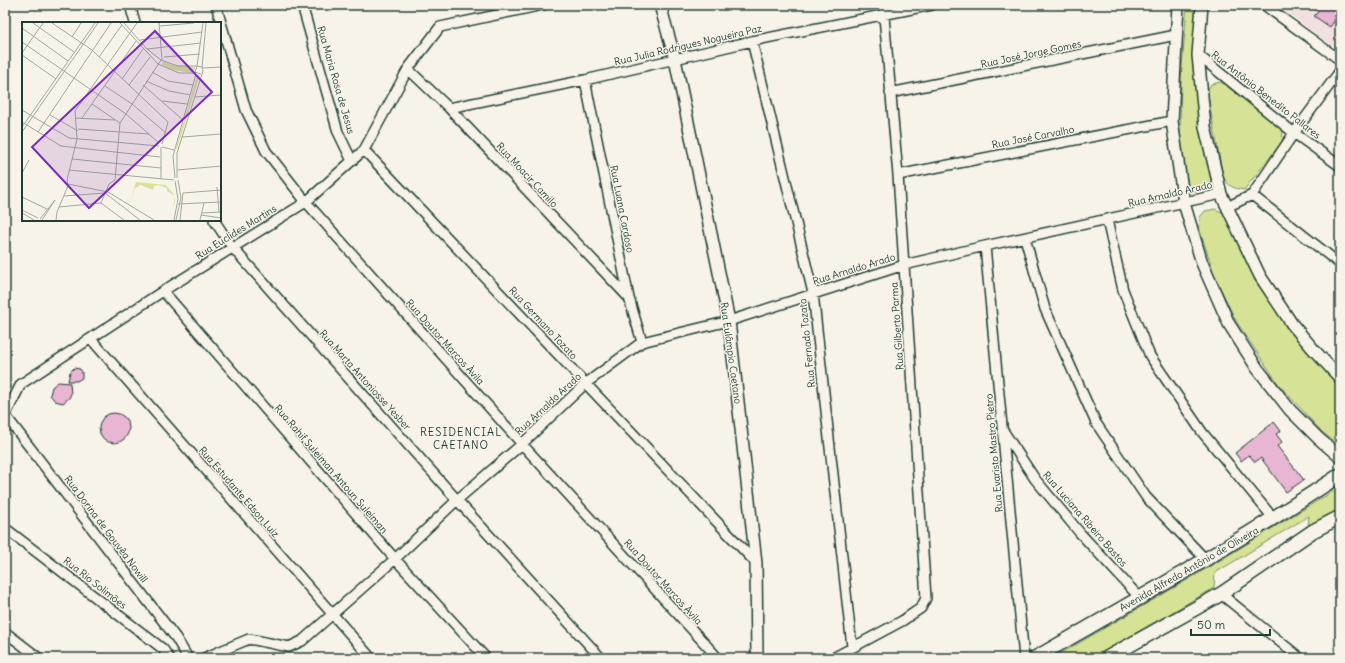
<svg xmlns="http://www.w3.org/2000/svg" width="1345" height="663" viewBox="0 0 1345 663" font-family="Delius,sans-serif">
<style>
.built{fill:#f2e0e1}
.green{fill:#d6e295;stroke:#7a9064}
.building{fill:#e8b5d2;stroke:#1f3d34}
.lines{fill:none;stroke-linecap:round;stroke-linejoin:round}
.minor-casing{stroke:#1f3d34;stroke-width:12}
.tertiary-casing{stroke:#1f3d34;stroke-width:14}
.secondary-casing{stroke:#1f3d34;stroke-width:16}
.minor{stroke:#f7f3e8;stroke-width:9}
.tertiary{stroke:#f7f3e8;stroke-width:11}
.secondary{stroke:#f7f3e8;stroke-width:13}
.labels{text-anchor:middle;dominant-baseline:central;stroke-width:3;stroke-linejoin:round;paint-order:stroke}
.street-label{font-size:10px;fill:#1f3d34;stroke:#f7f3e8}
.neighbourhood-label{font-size:11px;letter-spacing:1px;fill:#1f3d34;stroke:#f7f3e8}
.inset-road{fill:none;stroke:#a1aaa0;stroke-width:1}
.view{fill:#7b2cbf;fill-opacity:0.15;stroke:#7b2cbf;stroke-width:2}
.inset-edge{fill:none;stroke:#1f3d34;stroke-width:2}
</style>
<rect width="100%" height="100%" fill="#f7f3e8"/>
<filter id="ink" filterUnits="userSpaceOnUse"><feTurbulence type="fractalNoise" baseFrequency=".025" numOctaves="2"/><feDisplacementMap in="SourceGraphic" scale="8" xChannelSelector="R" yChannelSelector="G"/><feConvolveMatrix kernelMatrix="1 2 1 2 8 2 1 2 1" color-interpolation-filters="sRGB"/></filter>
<g filter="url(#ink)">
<path class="built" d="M 1277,5 L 1309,5 L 1318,12 L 1315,16 L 1330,27 L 1340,13 L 1340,35 L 1332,46 Z"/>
<path class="green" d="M 1187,5 L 1197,5 L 1194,73 L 1201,127 L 1215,189 L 1199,190 L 1189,193 L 1180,132 L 1181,80 Z
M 1221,82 L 1277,123 L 1283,130 L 1282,142 L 1244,190 C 1232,188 1230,187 1223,177 L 1207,91 L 1211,84 Z
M 1215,209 L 1224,213 L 1245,257 L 1268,298 L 1340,382 L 1340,446 L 1322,432 L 1279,385 L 1236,321 L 1216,279 L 1199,228 L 1200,217 L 1205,211 Z
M 1340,487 L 1340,511 L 1326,516 L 1308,528 L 1309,516 L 1215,573 L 1214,588 L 1093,658 L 1053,658 L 1196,575 Z"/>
<path class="building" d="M 1309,5 L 1340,5 L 1340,13 L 1330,27 L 1314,16 L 1318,12 Z
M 74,368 L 80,369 L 82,372 L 82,378 L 77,381 L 68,381 L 70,372 Z
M 58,382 L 70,383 L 71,394 L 69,398 L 63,403 L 55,401 L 50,395 L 52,387 Z
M99 428a15 15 0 1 1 30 0a15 15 0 1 1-30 0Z
M 1274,422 L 1281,431 L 1276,434 L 1282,442 L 1277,446 L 1304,480 L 1286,492 L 1261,458 L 1255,462 L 1249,455 L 1241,461 L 1235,453 Z"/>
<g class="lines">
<g class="minor-casing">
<path id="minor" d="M 130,5 L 135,23
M 216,5 L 246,110 L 266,151 L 306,202 L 522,444 L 718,658
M 302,5 L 338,132 L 352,161
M 1264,5 L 1340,60
M 752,41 L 813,293 L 852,647
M 1198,55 L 1294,133 L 1340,166
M 408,69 L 449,108 L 629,298
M 585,80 L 629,298 L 642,342
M 890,93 L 1176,35
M 449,108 L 585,80 L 752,41 L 932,5
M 364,150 L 756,563
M 898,175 L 1172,121
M 1252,195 L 1340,264
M 1227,207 L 1252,195 L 1294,133 L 1340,71
M 214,220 L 232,247 L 457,500 L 601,658
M 1107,220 L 1123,290 L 1150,356 L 1202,432 L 1274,519
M 1025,238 L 1045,309 L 1096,423 L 1146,497 L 1206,560
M 985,246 L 1024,658
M 163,291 L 395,559 L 486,658
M 91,339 L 371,658
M 5,415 L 176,638 L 188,658
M 5,416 L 21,384 L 163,291 L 306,202 L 364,150 L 408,69 L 440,27 L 543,5
M 1004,432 L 1035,479 L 1080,533 L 1140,598
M 5,528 L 163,649 L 169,658
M 1221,594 L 1300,658
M 5,632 L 39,658
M 204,658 L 249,639 L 289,647 L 302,641 L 395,559 L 457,500 L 522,444 L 585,384 L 642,342 L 729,321 L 904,265 L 985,246 L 1221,194
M 833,658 L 902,621 L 921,608 L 926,598 L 898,175 L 883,5"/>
</g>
<g class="tertiary-casing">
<path id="tertiary" d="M 660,5 L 675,59 L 729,321 L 756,563 L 757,658
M 1178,5 L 1172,121 L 1184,203 L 1202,263 L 1229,324 L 1257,368 L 1290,410 L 1318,438 L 1340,457
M 1202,5 L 1198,55 L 1205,127 L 1221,194 L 1260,276 L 1292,324 L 1314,350 L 1340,378"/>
</g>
<g class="secondary-casing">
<path id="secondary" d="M 1035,658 C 1138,599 1241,541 1340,475
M 1107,658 L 1221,594 L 1313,531 L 1340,517"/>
</g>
<use href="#minor" class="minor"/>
<use href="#tertiary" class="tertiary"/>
<use href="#secondary" class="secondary"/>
</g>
</g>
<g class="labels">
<g class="street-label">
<text transform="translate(688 45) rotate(-13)">Rua Julia Rodrigues Nogueira Paz</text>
<text transform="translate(1031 54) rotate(-12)">Rua José Jorge Gomes</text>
<text transform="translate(336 80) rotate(74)">Rua Maria Rosa de Jesus</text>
<text transform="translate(1266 95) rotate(38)">Rua Antônio Benedito Pallares</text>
<text transform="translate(1033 137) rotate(-11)">Rua José Carvalho</text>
<text transform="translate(527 175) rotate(47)">Rua Moacir Camilo</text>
<text transform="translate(1170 194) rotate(-13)">Rua Arnaldo Arado</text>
<text transform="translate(622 209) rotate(79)">Rua Luana Cardoso</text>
<text transform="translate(236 232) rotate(-32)">Rua Euclides Martins</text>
<text transform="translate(854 269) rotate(-17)">Rua Arnaldo Arado</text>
<text transform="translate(543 323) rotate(47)">Rua Germano Tozato</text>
<text transform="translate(897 326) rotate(-94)">Rua Gilberto Parma</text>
<text transform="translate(445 342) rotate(48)">Rua Doutor Marcos Àvila</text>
<text transform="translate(807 343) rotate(-96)">Rua Fernado Tozato</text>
<text transform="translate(731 353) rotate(82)">Rua Eulâmpio Caetano</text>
<text transform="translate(365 380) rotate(48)">Rua Marta Antoniosse Yesber</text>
<text transform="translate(548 404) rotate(-43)">Rua Arnaldo Arado</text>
<text transform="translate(994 453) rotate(-95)">Rua Evaristo Mastro Pietro</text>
<text transform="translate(331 469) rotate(49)">Rua Rahif Suleiman Antoun Suleiman</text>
<text transform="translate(239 492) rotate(49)">Rua Estudante Edson Luiz</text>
<text transform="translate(1085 519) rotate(49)">Rua Luciana Ribeiro Bastos</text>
<text transform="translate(106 529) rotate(53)">Rua Dorina de Gouvêa Nowill</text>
<text transform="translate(1189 569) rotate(-30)">Avenida Alfredo Antônio de Oliveira</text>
<text transform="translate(663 582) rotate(48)">Rua Doutor Marcos Àvila</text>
<text transform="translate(95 583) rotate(38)">Rua Rio Solimões</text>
</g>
<g class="neighbourhood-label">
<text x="461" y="432">RESIDENCIAL<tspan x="461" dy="13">CAETANO</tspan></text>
</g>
</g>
<g transform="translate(22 22)">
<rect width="199" height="199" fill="#f7f3e8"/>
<path d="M 141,39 L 152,43 L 173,45 L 172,51 L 151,48 L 140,43 ZM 175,53 L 178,53 L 155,127 L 154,126 ZM 114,160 L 144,163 L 153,174 L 153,180 L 151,186 L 153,174 L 145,169 L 145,166 L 136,163 L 132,164 L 131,168 L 119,163 L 113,166 L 108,182 Z" fill="#d6e295"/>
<path class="inset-road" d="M 11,1 L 52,30M 30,1 L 70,28 L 146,100 L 140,122M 98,1 L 136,42 L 157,51 L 174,51M 102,1 L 125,27 L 139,38 L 156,44 L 175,44M 137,1 L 140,38M 138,4 L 172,1M 0,6 L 46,39M 50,15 L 59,1M 118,18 L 180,10M 0,20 L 104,92 L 137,121M 125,27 L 179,21M 0,31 L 21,1M 0,33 L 34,57M 77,35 L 100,3M 142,35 L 178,32M 175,44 L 181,1M 180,46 L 184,1M 181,46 L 199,45M 130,50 L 146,59 L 171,63M 100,57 L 121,27M 124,59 L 147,69 L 168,73M 107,63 L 128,35M 121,63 L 161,98M 83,64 L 110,82 L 144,111M 173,75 L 199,73M 140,79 L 165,82M 70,82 L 98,101M 0,88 L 47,116 L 137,124M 28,93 L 56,109M 53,96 L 93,98M 60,96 L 114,19M 0,100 L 39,124 L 138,135M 0,105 L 73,1M 56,107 L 127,112M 0,110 L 76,1M 16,110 L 89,1M 160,115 L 199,112M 139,125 L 139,157M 140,125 L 152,128M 50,137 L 139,146M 47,148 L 152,158M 155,148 L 199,144M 0,151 L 7,138M 153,156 L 151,134 L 174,52M 155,156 L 155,131 L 181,49 L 180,45 L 175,44 L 173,50 L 179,52M 46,162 L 86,170 L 132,198M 195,165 L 197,190M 161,171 L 199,168M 42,174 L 83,171 L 118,198M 0,175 L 27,188M 79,181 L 87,162 L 93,158 L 98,101 L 139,38M 156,182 L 199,180M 37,185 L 79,181 L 102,198M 0,188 L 16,196M 0,191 L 12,198M 180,191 L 199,190M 179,193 L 199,196M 18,197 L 33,178M 20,198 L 33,178M 34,198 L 35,190 L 46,164 L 45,158 L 55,117 L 53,89 L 115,1M 152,198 L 156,177 L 153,159M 154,198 L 159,176 L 156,158M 158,198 L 161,171M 178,198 L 182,181"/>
<path class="view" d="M 133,9 L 190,70 L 67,186 L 10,125 Z"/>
<rect width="199" height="199" class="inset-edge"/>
</g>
<rect width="1345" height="663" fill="none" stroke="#f7f3e8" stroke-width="20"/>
<rect x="10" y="10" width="1325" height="643" fill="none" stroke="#1f3d34" stroke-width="1.5" filter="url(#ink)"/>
<path d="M1191 629v6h79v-6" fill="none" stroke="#1f3d34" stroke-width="2"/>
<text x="1197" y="629" font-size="12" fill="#1f3d34" stroke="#f7f3e8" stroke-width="3" paint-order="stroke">50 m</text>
</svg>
